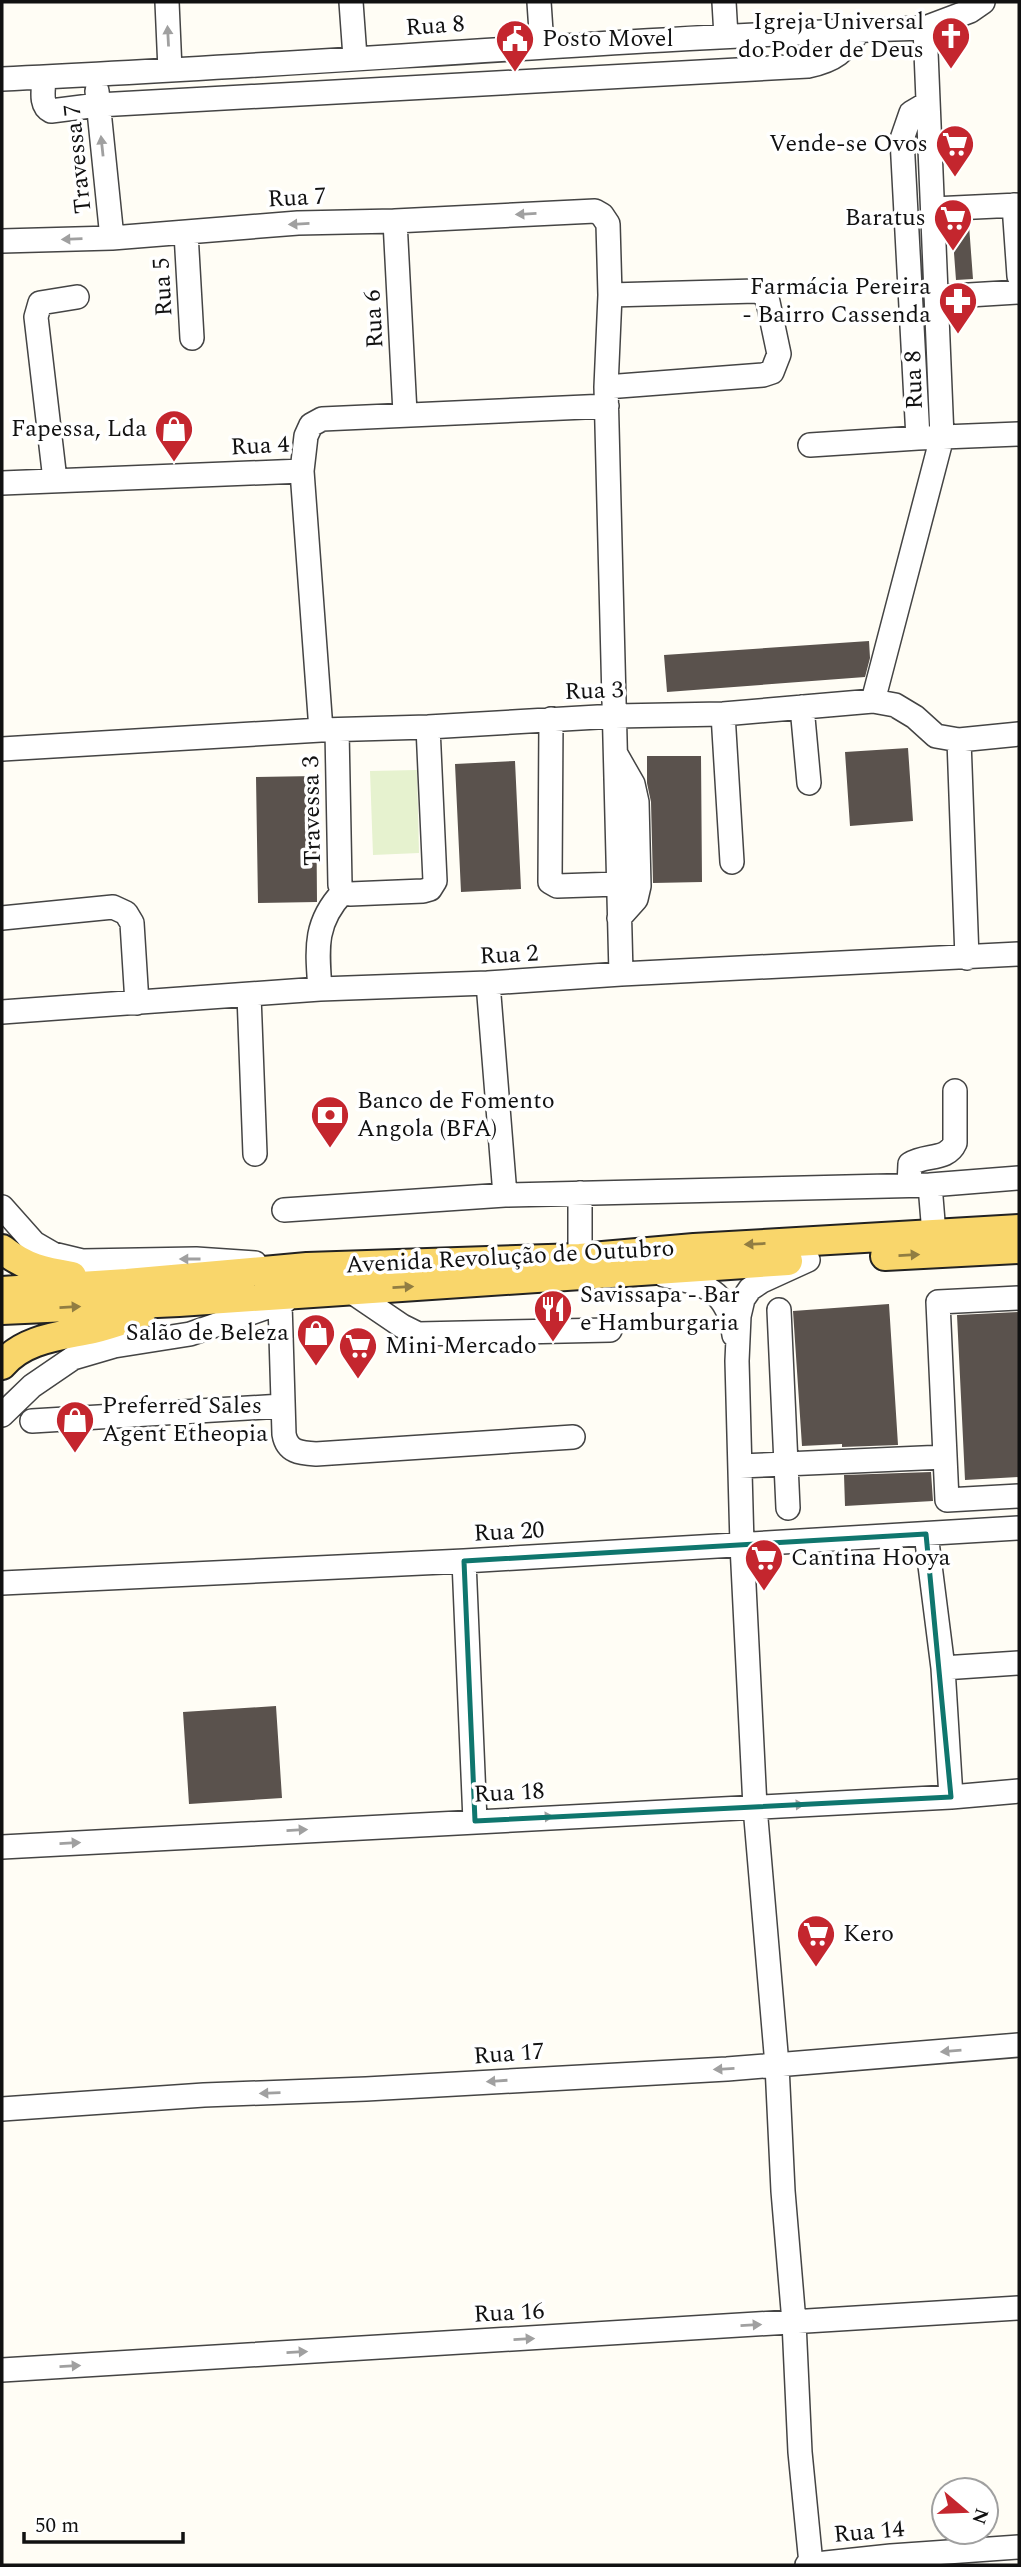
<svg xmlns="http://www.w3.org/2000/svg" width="1021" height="2567" viewBox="0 0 1021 2567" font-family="Spectral,serif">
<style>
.pitch{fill:#e6f2cf}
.building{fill:#5a524d}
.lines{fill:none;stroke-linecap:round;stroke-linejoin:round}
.minor-casing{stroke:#444;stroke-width:26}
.major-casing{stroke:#222;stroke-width:32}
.minor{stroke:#fff;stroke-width:23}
.major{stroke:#f9d66b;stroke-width:28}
.oneway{fill:#a0a0a0}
.oneway2{fill:#917d42}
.marked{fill:none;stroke:#0f766e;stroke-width:5;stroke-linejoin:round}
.labels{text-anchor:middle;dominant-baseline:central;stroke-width:7;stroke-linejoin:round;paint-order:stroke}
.poi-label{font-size:24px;fill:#111;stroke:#fff;text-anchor:start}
.street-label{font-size:24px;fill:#111;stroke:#fff}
</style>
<rect width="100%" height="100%" fill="#fffdf5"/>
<path class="pitch" d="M 417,770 L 419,853 L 373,855 L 370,771 Z"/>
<path class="building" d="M 969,225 L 973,279 L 956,280 L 952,226 Z
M 869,641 L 870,658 L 865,677 L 667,692 L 664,655 Z
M 908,748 L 913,821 L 850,826 L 845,752 Z
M 647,756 L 701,756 L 702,882 L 653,883 L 651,802 L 647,783 Z
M 515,761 L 521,889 L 461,892 L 455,764 Z
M 316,776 L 317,902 L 258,903 L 256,777 Z
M 889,1304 L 898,1445 L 842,1447 L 842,1444 L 802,1446 L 793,1311 Z
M 1019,1312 L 1019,1477 L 965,1480 L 957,1315 Z
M 931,1472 L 933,1501 L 845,1506 L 844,1475 Z
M 276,1706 L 282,1798 L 189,1804 L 183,1712 Z"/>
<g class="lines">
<g class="minor-casing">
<path id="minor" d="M 167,2 L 170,70
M 351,2 L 355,57
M 539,2 L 542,46
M 724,2 L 726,36
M 925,28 L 970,11 L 983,2
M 44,77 C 44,88 39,105 51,111 L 98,105 L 808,66 C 836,60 843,52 860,30
M 2,79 C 310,65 617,38 925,28 L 942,437 L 873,701
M 97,91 L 112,238
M 1014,205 L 1019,276
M 933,209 L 1019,205
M 395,221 L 405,413
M 186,233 L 192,338
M 2,241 L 112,238 L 298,223 L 395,221 L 595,211 L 602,215 L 608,224 L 610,295 L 606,387 L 621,974
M 936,297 L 1019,292
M 606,387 L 763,375 L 772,372 L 779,354 L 768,302 L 764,294 L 756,291 L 610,295
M 918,438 L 902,139 L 911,113 L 928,103
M 810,445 L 918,438 L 1019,434
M 55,480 L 36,317 L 40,303 L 77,297
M 2,483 L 302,471
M 802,707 L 809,783
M 723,714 L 732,862
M 551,719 L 550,882 L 557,886 L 618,884
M 321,730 L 302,471 L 306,436 L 311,425 L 322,419 L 607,406
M 337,730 L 340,885 L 343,892 L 350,894 L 423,891 L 430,889 L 435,881 L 428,727
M 959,740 L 1019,734
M 2,749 L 321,730 L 428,727 L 615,716 L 723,714 L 873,701 L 895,705 L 915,717 L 936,736 L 959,740 L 967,958
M 617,756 L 633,784 L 637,802 L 639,886 L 636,899 L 619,918
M 2,918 L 113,907 L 126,913 L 132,923 L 137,1003
M 488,983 L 505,1195
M 320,989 C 317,948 314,923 343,892
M 249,995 L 255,1154
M 2,1012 L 320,989 L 488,983 L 621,974 L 1019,954
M 909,1185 L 910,1164 C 926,1154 947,1161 955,1143 L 955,1091
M 930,1185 L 934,1234
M 580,1193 L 580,1258
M 2,1207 L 34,1243 L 53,1254 L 82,1261 L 196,1259 L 255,1263
M 284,1210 L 505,1195 L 930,1185 L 1019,1178
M 808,1260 L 762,1281 L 750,1289 L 743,1299 L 739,1316 L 737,1361 L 742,1545 L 755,1807 L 777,2065 L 783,2191 L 794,2322 L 800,2452 L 811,2564
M 664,1275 C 704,1284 728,1289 734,1335
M 349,1290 L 402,1326 L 418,1334 L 610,1330
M 1019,1298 L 938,1302 L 947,1500 L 1019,1496
M 280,1303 L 284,1434 C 287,1452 300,1453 316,1454 L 573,1437
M 779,1310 L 788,1508
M 2,1415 L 32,1386 L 73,1358 L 114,1346 L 190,1334 L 285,1301
M 32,1421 L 282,1406
M 740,1466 L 945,1457
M 926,1534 L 943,1668 L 951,1797
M 464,1561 L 475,1821
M 2,1583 L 464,1561 L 1019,1528
M 943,1668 L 1019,1663
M 2,1847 L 951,1797 L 1019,1791
M 2,2109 L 204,2095 L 366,2089 L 727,2069 L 1019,2045
M 2,2370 L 1019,2308
M 807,2565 L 891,2556 L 1019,2547"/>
</g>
<g class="major-casing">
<path id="major" d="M 2,1249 C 26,1268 43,1271 72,1276
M 885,1256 L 1019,1249
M 2,1291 L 127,1283 L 307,1267 L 580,1258 L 694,1248 L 1019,1229
M 2,1310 L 179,1302 L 788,1261
M 2,1365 C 24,1338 62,1336 93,1329 C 110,1325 126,1319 141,1314"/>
</g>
<use href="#minor" class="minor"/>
<use href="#major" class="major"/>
</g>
<defs><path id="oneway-solid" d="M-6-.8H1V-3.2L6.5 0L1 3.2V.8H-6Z" transform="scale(1.75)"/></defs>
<g class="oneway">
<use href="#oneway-solid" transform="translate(168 36) rotate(-93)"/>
<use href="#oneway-solid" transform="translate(102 146) rotate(-96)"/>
<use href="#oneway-solid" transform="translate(526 214) rotate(177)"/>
<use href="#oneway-solid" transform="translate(299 224) rotate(177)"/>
<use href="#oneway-solid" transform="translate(72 239) rotate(178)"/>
<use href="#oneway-solid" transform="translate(190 1259) rotate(-180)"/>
<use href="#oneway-solid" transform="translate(794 1805) rotate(-3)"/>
<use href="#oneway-solid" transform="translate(543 1817) rotate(-3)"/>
<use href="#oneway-solid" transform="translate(297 1830) rotate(-3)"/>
<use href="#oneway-solid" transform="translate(70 1843) rotate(-3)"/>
<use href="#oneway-solid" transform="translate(951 2051) rotate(175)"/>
<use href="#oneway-solid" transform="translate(724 2069) rotate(177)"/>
<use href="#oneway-solid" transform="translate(497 2081) rotate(176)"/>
<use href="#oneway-solid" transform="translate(270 2093) rotate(178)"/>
<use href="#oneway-solid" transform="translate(751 2325) rotate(-3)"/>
<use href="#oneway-solid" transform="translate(524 2339) rotate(-3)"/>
<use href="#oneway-solid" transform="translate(297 2352) rotate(-3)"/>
<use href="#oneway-solid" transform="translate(70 2366) rotate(-3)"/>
</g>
<g class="oneway2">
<use href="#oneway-solid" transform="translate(755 1244) rotate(177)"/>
<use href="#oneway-solid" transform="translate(909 1255) rotate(-3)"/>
<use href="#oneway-solid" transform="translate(403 1287) rotate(-3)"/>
<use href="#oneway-solid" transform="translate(70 1307) rotate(-3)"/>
</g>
<path class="marked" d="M 926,1534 L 951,1797 L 475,1821 L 464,1561 Z"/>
<defs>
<g id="church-pin" transform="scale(2.0125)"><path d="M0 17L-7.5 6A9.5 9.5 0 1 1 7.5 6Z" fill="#c4262e" stroke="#fff"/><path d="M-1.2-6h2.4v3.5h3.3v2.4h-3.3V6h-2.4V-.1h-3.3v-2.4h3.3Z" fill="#fff"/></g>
<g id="civic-pin" transform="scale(2.0125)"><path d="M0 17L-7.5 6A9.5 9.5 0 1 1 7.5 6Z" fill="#c4262e" stroke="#fff"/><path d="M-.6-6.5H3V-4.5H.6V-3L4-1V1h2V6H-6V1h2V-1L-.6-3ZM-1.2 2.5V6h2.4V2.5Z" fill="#fff"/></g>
<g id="supermarket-pin" transform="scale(2.0125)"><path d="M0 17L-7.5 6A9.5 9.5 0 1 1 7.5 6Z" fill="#c4262e" stroke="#fff"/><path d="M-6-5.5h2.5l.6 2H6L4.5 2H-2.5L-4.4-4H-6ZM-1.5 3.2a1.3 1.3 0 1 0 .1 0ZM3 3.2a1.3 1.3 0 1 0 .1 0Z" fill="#fff"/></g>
<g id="pharmacy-pin" transform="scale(2.0125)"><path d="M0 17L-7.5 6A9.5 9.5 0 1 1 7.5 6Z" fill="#c4262e" stroke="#fff"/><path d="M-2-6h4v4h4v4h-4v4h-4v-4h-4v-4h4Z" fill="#fff"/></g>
<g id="shop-pin" transform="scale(2.0125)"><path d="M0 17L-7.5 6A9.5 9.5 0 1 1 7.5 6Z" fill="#c4262e" stroke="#fff"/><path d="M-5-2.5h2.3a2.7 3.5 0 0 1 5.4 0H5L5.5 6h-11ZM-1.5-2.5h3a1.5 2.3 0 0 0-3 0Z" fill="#fff"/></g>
<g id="bank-pin" transform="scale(2.0125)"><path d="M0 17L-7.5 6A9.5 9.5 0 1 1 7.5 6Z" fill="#c4262e" stroke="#fff"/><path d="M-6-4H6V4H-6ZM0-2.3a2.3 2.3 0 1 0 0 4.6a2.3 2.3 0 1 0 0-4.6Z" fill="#fff"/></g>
<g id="restaurant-pin" transform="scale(2.0125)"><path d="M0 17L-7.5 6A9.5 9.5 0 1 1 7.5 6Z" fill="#c4262e" stroke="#fff"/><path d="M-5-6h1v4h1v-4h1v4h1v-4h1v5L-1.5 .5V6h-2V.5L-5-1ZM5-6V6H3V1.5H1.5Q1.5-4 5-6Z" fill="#fff"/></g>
</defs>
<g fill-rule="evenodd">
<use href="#church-pin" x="951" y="36"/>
<use href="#civic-pin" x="515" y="39"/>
<use href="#supermarket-pin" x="955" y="144"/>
<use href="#supermarket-pin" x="953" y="218"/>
<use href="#pharmacy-pin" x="958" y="301"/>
<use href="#shop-pin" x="174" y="429"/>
<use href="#bank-pin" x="330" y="1115"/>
<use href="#restaurant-pin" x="553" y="1309"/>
<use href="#shop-pin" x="316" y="1333"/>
<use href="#supermarket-pin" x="358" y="1346"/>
<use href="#shop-pin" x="75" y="1420"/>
<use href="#supermarket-pin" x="764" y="1558"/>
<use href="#supermarket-pin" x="816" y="1934"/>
</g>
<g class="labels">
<g class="poi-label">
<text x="924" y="22" text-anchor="end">Igreja Universal<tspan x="924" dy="28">do Poder de Deus</tspan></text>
<text x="542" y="39">Posto Movel</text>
<text x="928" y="144" text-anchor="end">Vende-se Ovos</text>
<text x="926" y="218" text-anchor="end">Baratus</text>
<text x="931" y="287" text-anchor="end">Farmácia Pereira<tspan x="931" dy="28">- Bairro Cassenda</tspan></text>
<text x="147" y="429" text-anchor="end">Fapessa, Lda</text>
<text x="357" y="1101">Banco de Fomento<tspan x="357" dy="28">Angola (BFA)</tspan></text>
<text x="580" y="1295">Savissapa - Bar<tspan x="580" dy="28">e Hamburgaria</tspan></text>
<text x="289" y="1333" text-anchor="end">Salão de Beleza</text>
<text x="385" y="1346">Mini Mercado</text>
<text x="102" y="1406">Preferred Sales<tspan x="102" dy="28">Agent Etheopia</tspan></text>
<text x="791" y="1558">Cantina Hooya</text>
<text x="843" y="1934">Kero</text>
</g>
<g class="street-label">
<text transform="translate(435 26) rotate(-4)">Rua 8</text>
<text transform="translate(78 159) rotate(-96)">Travessa 7</text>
<text transform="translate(297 198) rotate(-3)">Rua 7</text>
<text transform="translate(163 287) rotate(-93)">Rua 5</text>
<text transform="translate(374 319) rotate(-93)">Rua 6</text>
<text transform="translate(914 380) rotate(-92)">Rua 8</text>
<text transform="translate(260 446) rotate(-3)">Rua 4</text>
<text transform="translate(594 691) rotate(-2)">Rua 3</text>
<text transform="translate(312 811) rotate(-91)">Travessa 3</text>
<text transform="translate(509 955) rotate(-3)">Rua 2</text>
<text transform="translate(510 1257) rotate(-3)">Avenida Revolução de Outubro</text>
<text transform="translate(509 1532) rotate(-3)">Rua 20</text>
<text transform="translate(509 1793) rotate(-3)">Rua 18</text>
<text transform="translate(509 2054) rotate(-4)">Rua 17</text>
<text transform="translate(509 2313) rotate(-3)">Rua 16</text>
<text transform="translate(869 2532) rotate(-5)">Rua 14</text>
</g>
</g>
<rect width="1021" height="2567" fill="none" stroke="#111111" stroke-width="7"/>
<g transform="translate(965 2511) rotate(109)"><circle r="33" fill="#ffffff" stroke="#a0a0a0" stroke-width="2"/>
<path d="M0-5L12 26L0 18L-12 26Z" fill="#c4262e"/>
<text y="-10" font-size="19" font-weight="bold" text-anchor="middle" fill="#111111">N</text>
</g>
<path d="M24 2532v10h159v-10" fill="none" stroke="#111111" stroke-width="3.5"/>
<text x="35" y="2532" font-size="21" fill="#111111" stroke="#ffffff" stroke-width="5" paint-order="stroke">50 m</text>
</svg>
